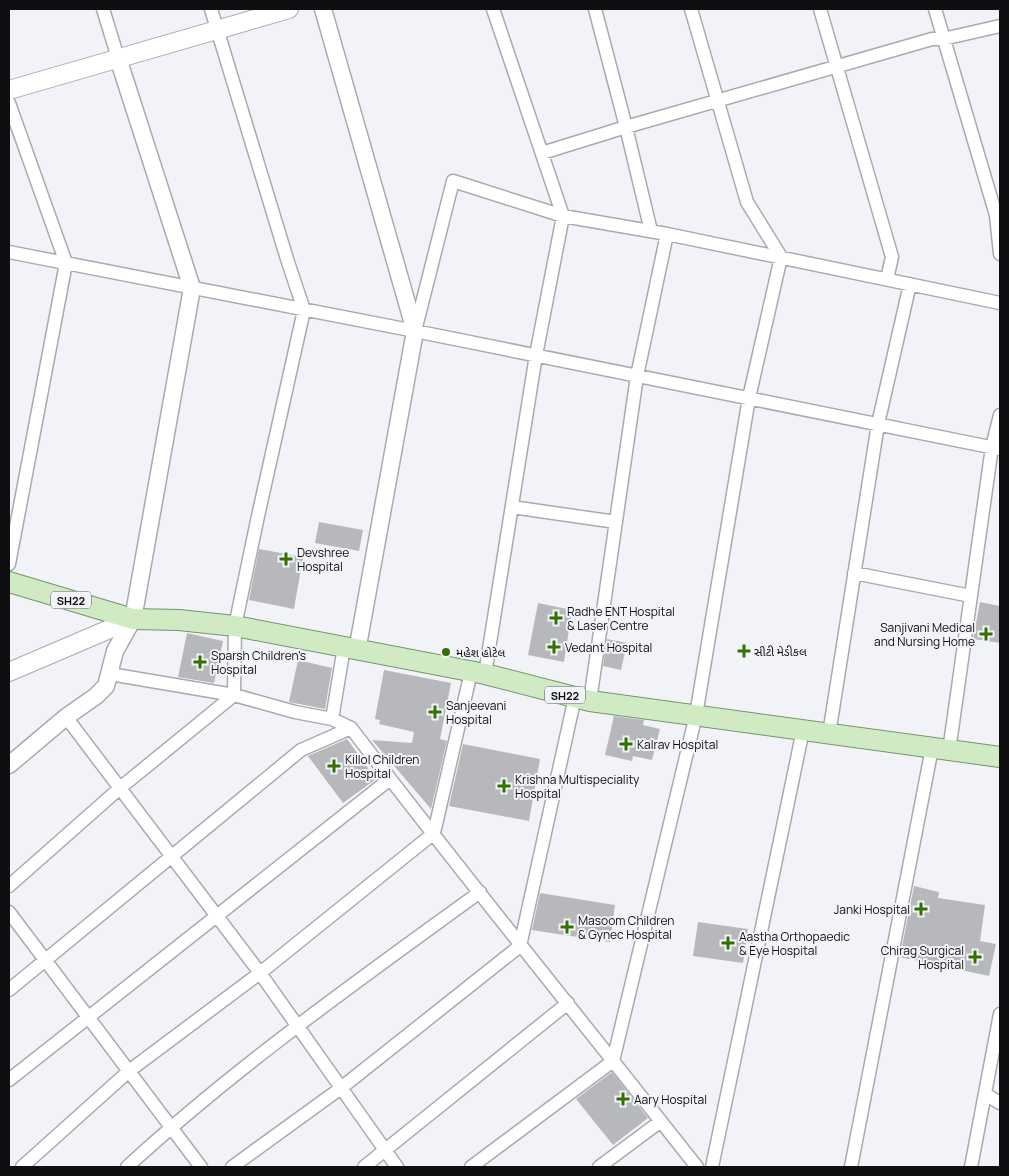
<svg xmlns="http://www.w3.org/2000/svg" width="1009" height="1176" viewBox="0 0 1009 1176" font-family="Manrope,'Noto Sans Gujarati',sans-serif">
<style>
.building{fill:#b7b8bc}
.lines{fill:none;stroke-linecap:round;stroke-linejoin:round}
.minor-casing{stroke:#a9aaaf;stroke-width:15}
.tertiary-casing{stroke:#a9aaaf;stroke-width:19}
.secondary-casing{stroke:#a9aaaf;stroke-width:20}
.primary-casing{stroke:#78946c;stroke-width:22}
.minor{stroke:#fff;stroke-width:12}
.tertiary{stroke:#fff;stroke-width:16}
.secondary{stroke:#fff;stroke-width:18}
.primary{stroke:#d0eac4;stroke-width:20}
.poi-dot{fill:#357102;stroke:#f2f3f8;stroke-width:2}
.labels{text-anchor:middle;dominant-baseline:central;stroke-width:4;stroke-linejoin:round;paint-order:stroke}
.shield{fill:#f2f3f8;stroke:#535356;stroke-width:1}
.shield-label{font-size:11px;font-weight:bold;fill:#0f0f11}
.poi-label{font-size:12px;fill:#0f0f11;stroke:#f2f3f8;text-anchor:start}
</style>
<rect width="100%" height="100%" fill="#f2f3f8"/>
<path class="building" d="M 319,522 L 363,530 L 359,551 L 315,543 Z
M 259,549 L 303,557 L 294,609 L 249,600 Z
M 980,602 L 1000,606 L 1000,643 L 973,639 Z
M 538,603 L 572,610 L 564,662 L 528,655 Z
M 187,633 L 223,641 L 214,683 L 178,677 Z
M 607,639 L 627,643 L 621,670 L 603,666 Z
M 298,660 L 332,668 L 325,709 L 289,702 Z
M 384,670 L 451,683 L 440,739 L 447,741 L 431,809 L 372,740 L 412,743 L 414,732 L 379,724 L 380,720 L 375,719 Z
M 614,716 L 644,720 L 643,725 L 660,729 L 652,760 L 633,756 L 632,761 L 605,755 Z
M 347,739 L 376,779 L 343,803 L 308,756 Z
M 463,744 L 540,759 L 529,821 L 449,806 Z
M 914,886 L 939,892 L 938,898 L 985,905 L 980,941 L 996,944 L 989,976 L 900,957 Z
M 540,893 L 615,905 L 610,942 L 532,930 Z
M 698,922 L 748,929 L 743,963 L 693,956 Z
M 612,1072 L 648,1118 L 613,1145 L 576,1099 Z"/>
<g class="lines">
<g class="minor-casing">
<path id="minor" d="M 103,9 L 118,58
M 595,9 L 626,127 L 651,231
M 820,9 L 892,257 L 887,279
M 935,9 L 996,215 L 1000,254
M 9,103 L 66,263 L 9,564
M 542,153 L 626,127 L 932,39 L 943,39 L 1000,26
M 667,234 L 1000,303
M 9,252 L 415,331 L 1000,449
M 415,331 L 453,181 L 563,216 L 667,234 L 637,376 L 590,701
M 512,507 L 616,522
M 854,573 L 971,596
M 110,674 L 234,695 L 295,712 L 332,719 L 351,728 C 464,876 582,1021 697,1167
M 485,674 L 536,355 L 563,216 L 493,9
M 66,717 L 260,973 L 397,1167
M 332,719 L 344,647
M 829,734 L 878,424 L 910,284
M 949,751 L 992,447 L 1000,415
M 9,886 L 120,788 L 234,695 L 235,626 L 258,516 L 304,310 L 287,259 L 211,9
M 9,912 L 201,1167
M 9,990 L 301,750 L 351,728
M 9,1080 L 390,779
M 985,1094 L 1000,1103
M 22,1167 L 129,1071 L 260,973 L 434,833 L 471,672
M 127,1167 C 237,1066 359,980 480,892
M 232,1167 L 341,1088 L 520,946 L 575,697
M 364,1167 L 568,1003
M 471,1167 L 613,1061 L 696,715 L 749,398 L 781,257 L 747,202 L 691,9
M 599,1167 L 661,1121
M 712,1167 L 803,730
M 851,1167 L 932,748
M 971,1167 L 1000,1014"/>
</g>
<g class="tertiary-casing">
<path id="tertiary" d="M 323,9 L 415,331 L 357,651
M 9,765 L 66,717 L 96,696 L 106,686 L 115,651 L 133,619 L 192,288 L 118,58"/>
</g>
<g class="secondary-casing">
<path id="secondary" d="M 9,90 L 289,9
M 9,672 L 133,619"/>
</g>
<g class="primary-casing">
<path id="primary" d="M 9,582 L 133,619 L 179,620 L 235,626 L 485,674 L 590,701 L 1000,757"/>
</g>
<use href="#minor" class="minor"/>
<use href="#tertiary" class="tertiary"/>
<use href="#secondary" class="secondary"/>
<use href="#primary" class="primary"/>
</g>
<g class="poi-dot">
<path d="M283.5 551.5h5v5h5v5h-5v5h-5v-5h-5v-5h5z"/>
<path d="M553.5 610.5h5v5h5v5h-5v5h-5v-5h-5v-5h5z"/>
<path d="M983.5 626.5h5v5h5v5h-5v5h-5v-5h-5v-5h5z"/>
<path d="M551.5 639.5h5v5h5v5h-5v5h-5v-5h-5v-5h5z"/>
<path d="M741.5 643.5h5v5h5v5h-5v5h-5v-5h-5v-5h5z"/>
<circle cx="446" cy="652" r="5"/>
<path d="M197.5 654.5h5v5h5v5h-5v5h-5v-5h-5v-5h5z"/>
<path d="M432.5 704.5h5v5h5v5h-5v5h-5v-5h-5v-5h5z"/>
<path d="M623.5 736.5h5v5h5v5h-5v5h-5v-5h-5v-5h5z"/>
<path d="M331.5 758.5h5v5h5v5h-5v5h-5v-5h-5v-5h5z"/>
<path d="M501.5 778.5h5v5h5v5h-5v5h-5v-5h-5v-5h5z"/>
<path d="M918.5 901.5h5v5h5v5h-5v5h-5v-5h-5v-5h5z"/>
<path d="M564.5 919.5h5v5h5v5h-5v5h-5v-5h-5v-5h5z"/>
<path d="M725.5 935.5h5v5h5v5h-5v5h-5v-5h-5v-5h5z"/>
<path d="M972.5 949.5h5v5h5v5h-5v5h-5v-5h-5v-5h5z"/>
<path d="M620.5 1091.5h5v5h5v5h-5v5h-5v-5h-5v-5h5z"/>
</g>
<g class="labels">
<g class="shield">
<rect x="51" y="591.5" width="40" height="17" rx="4"/>
<rect x="545" y="686.5" width="40" height="17" rx="4"/>
</g>
<g class="shield-label">
<text x="71" y="600">SH22</text>
<text x="565" y="695">SH22</text>
</g>
<g class="poi-label">
<text x="297" y="552">Devshree<tspan x="297" dy="14">Hospital</tspan></text>
<text x="567" y="611">Radhe ENT Hospital<tspan x="567" dy="14">&amp; Laser Centre</tspan></text>
<text x="975" y="627" text-anchor="end">Sanjivani Medical<tspan x="975" dy="14">and Nursing Home</tspan></text>
<text x="565" y="647">Vedant Hospital</text>
<text x="754" y="651">સીટી મેડીકલ</text>
<text x="456" y="652">મહેશ હોટેલ</text>
<text x="211" y="655">Sparsh Children's<tspan x="211" dy="14">Hospital</tspan></text>
<text x="446" y="705">Sanjeevani<tspan x="446" dy="14">Hospital</tspan></text>
<text x="637" y="744">Kalrav Hospital</text>
<text x="345" y="759">Killol Children<tspan x="345" dy="14">Hospital</tspan></text>
<text x="515" y="779">Krishna Multispeciality<tspan x="515" dy="14">Hospital</tspan></text>
<text x="910" y="909" text-anchor="end">Janki Hospital</text>
<text x="578" y="920">Masoom Children<tspan x="578" dy="14">&amp; Gynec Hospital</tspan></text>
<text x="739" y="936">Aastha Orthopaedic<tspan x="739" dy="14">&amp; Eye Hospital</tspan></text>
<text x="964" y="950" text-anchor="end">Chirag Surgical<tspan x="964" dy="14">Hospital</tspan></text>
<text x="634" y="1099">Aary Hospital</text>
</g>
</g>
<rect width="1009" height="1176" fill="none" stroke="#0f0f11" stroke-width="20"/>
</svg>
